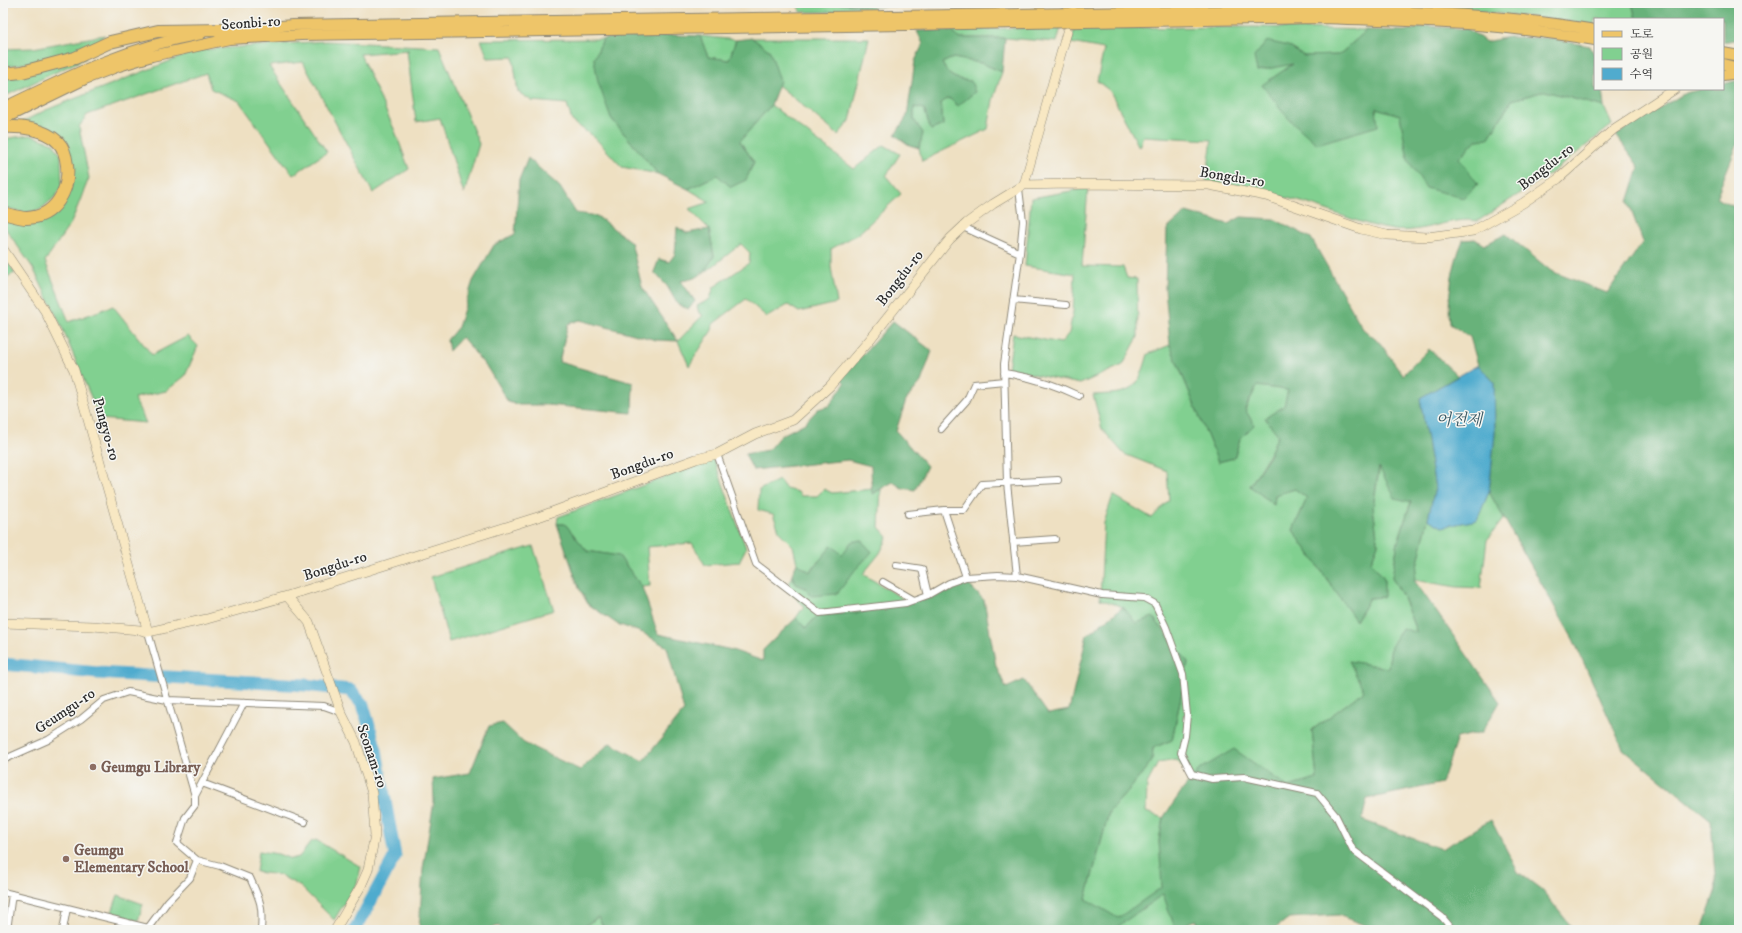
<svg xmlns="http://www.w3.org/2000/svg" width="1742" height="933" viewBox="0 0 1742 933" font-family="'IM FELL DW Pica','Noto Serif KR',serif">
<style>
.green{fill:#81d090;stroke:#567e5e}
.forest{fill:#68b27a;stroke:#4a6e52}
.water{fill:#50abce;stroke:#3e6b7c}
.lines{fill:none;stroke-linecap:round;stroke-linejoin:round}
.river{stroke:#50abce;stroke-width:13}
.street-casing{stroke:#8c8676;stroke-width:8}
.secondary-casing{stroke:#8c8676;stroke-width:10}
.primary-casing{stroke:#8c8676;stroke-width:12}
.highway-casing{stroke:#8c8676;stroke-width:14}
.street{stroke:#fff;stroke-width:6}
.secondary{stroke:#f8e8c3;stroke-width:9}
.primary{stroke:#eec569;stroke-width:10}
.highway{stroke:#eec569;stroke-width:12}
.education-dot{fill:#8d6e63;stroke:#f6f6f2;stroke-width:1.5}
.labels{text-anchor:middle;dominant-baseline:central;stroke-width:3;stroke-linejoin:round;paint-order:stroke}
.street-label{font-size:15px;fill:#2b2b2b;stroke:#f6f6f2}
.education-label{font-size:15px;font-weight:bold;fill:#785e54;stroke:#f6f6f2;text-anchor:start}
.water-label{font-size:16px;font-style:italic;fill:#385864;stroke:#f6f6f2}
</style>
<rect width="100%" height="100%" fill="#f6f6f2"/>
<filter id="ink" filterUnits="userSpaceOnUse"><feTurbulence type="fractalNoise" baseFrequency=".025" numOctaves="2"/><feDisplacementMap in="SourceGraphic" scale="8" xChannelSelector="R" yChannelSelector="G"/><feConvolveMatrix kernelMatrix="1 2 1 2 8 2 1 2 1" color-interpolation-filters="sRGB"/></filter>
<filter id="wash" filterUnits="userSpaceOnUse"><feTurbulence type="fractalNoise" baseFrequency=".012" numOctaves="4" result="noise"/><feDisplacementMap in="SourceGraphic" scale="16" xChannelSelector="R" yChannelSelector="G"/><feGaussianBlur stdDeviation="0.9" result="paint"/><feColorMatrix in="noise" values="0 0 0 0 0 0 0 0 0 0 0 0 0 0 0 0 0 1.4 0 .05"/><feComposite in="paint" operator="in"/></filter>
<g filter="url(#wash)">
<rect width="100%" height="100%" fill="#eee0c2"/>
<path class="green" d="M 796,3 L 834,3 L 873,7 L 873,12 L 801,12 Z
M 1390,3 L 1632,3 L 1636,19 L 1595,19 L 1595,25 L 1532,17 Z
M 1061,27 L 1057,42 L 1005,38 L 959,38 L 952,30 Z
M 1253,27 L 1367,30 L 1339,55 L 1304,56 L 1288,46 L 1257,71 L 1294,63 L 1262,86 L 1376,108 L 1400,115 L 1408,160 L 1459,158 L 1476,140 L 1488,139 L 1512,100 L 1545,91 L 1604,107 L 1612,125 L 1554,171 L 1478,221 C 1451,216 1423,234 1394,230 C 1360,225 1329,209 1295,200 C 1266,192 1235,187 1206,181 L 1212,140 L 1143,136 L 1139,147 L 1110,91 L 1097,81 L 1104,49 L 1071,43 L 1075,28 Z
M 105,35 L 93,46 L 52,59 L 3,67 L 3,49 L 33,48 Z
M 700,36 L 736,40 L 729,60 L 708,57 Z
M 752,38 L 869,38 L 850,121 L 838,135 L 778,85 L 770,51 Z
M 603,39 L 594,59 L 611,118 L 658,174 L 622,167 L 595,138 L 572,121 L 567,104 L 532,101 L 518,92 L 513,57 L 488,58 L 481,40 Z
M 326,41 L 439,47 L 479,144 L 464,194 L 440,118 L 416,122 L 407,51 L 409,50 L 360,54 L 395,131 L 409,169 L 373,193 L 303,62 L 269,66 L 327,152 L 293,175 L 239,101 L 211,89 L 206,73 L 87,115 L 79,127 L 89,178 L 71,223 L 45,261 L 69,322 L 113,306 L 152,355 L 188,336 L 198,346 L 185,376 L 166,391 L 134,398 L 146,423 L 100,419 L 61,325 L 33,268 L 3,225 L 3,215 L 26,222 L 64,203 L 73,181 L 72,166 L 60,139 L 18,124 L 46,110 L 198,50 Z
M 86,58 L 3,97 L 3,76 Z
M 953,58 L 981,63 L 1002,72 L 993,100 L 988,129 L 922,161 L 919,148 L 923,133 L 914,120 L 914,107 L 924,109 L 931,130 L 943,125 L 941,103 L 971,81 C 955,79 950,78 942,63 Z
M 771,105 L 854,169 L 884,145 L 900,154 L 886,176 L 901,194 L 858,234 L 831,249 L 831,267 L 837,303 L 799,312 L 788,305 L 767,317 L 746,299 L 713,324 L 712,330 L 689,366 L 678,341 L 703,315 L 699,313 L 697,306 L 710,299 L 714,287 L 749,263 L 750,253 L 741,244 L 703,274 L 714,256 L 709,229 L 689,209 L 710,202 L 688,189 L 717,175 L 754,162 L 740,141 Z
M 30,135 L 53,143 L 61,155 L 62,185 L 56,196 L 40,210 L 24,213 L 3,207 L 3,139 Z
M 1088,188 L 1082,266 L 1123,267 L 1127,278 L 1137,279 L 1138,337 L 1123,365 L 1080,384 L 1008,369 L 1013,334 L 1061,343 L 1069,333 L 1073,312 L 1075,274 L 1025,266 L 1031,198 Z
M 3,255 L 15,273 L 6,277 L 3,277 Z
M 1170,345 L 1218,462 L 1234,458 L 1240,439 L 1254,425 L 1245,410 L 1257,386 L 1288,390 L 1278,435 L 1272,449 L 1250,486 L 1274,505 L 1275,495 L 1295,489 L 1307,498 L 1293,530 L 1356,621 L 1369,598 L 1383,597 L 1384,578 L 1371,562 L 1378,544 L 1373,507 L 1380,466 L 1411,501 L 1398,542 L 1392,577 L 1402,595 L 1417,634 L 1391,647 L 1388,668 L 1364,691 L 1312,730 L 1317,779 L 1288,787 L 1199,770 L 1192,780 L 1177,760 L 1158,763 L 1147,784 L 1146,812 L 1163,818 L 1159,841 L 1164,894 L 1175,928 L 1161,930 L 1111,930 L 1086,899 L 1109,812 L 1134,784 L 1152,760 L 1153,748 L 1172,740 L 1188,662 L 1136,623 L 1123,607 L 1100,599 L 1104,523 L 1113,495 L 1152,518 L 1169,500 L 1167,471 L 1124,454 L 1102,429 L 1093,395 C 1132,393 1137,393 1148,354 Z
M 714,459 L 746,548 L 739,562 L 705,565 L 692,543 L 647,547 L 650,586 L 642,587 L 619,556 L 587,551 L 565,524 L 557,524 L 558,517 Z
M 779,480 L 786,489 L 798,492 L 801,496 L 817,496 L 824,489 L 832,493 L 872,489 L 873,494 L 881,489 L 879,527 L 888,537 L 880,553 L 863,574 L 905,600 L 859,613 L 818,615 L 806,628 L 796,618 L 804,606 L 787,589 L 792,575 L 796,584 L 806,588 L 855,570 L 872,551 L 842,555 L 817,562 L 810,572 L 797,563 L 793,546 L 780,533 L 773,514 L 758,510 L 759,490 Z
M 1489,492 L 1504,518 L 1487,540 L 1481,588 L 1457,587 L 1414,580 L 1428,519 L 1442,527 L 1477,520 Z
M 533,546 L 554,610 L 449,642 L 431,577 Z
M 316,840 L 361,867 L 357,883 L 334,920 L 301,887 L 280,875 L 256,872 L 259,851 L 278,854 L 291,859 L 299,857 L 311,842 Z
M 118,895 L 143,904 L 138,921 L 112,912 Z
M 598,917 L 605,930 L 579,930 Z"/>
<path class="forest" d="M 834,3 L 997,3 L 873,7 Z
M 1632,3 L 1739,3 L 1739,39 L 1723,42 L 1723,19 L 1636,19 Z
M 1428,26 L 1468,29 L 1486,42 L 1508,37 L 1546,38 L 1590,46 L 1595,56 L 1595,89 L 1602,89 L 1604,107 L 1545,91 L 1512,100 L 1488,139 L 1476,140 L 1459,158 L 1478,184 L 1463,198 L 1426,188 L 1408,160 L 1400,115 L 1376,108 L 1378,126 L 1317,144 L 1289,119 L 1262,85 L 1293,64 L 1257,71 L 1254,57 L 1267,41 L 1288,46 L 1304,56 L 1339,55 L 1367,30 L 1404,31 Z
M 952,30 L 959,38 L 1005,38 L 1002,72 L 981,63 L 953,58 L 942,63 C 949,78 956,79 971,81 L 975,92 L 958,106 L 949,98 L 941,103 L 943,125 L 931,130 L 924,109 L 914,107 L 914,120 L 923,133 L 919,148 L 909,145 L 895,135 L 907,116 L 915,61 L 923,44 L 917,31 Z
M 676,35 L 700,36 L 708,57 L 729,60 L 736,40 L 752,38 L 770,51 L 780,81 L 771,105 L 740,141 L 754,162 L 746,180 L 731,187 L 717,175 L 688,189 L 658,174 L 611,118 L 598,82 L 594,59 L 603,39 L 623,36 Z
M 1739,80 L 1739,140 L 1716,198 L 1739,209 L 1739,930 L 1702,930 L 1716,889 L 1711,820 L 1623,749 L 1573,639 L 1489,492 L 1495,433 L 1494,382 L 1478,365 L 1470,337 L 1450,324 C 1447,296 1452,266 1463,240 L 1475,239 L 1484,245 L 1506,234 L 1551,271 L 1607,293 L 1643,242 L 1628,202 L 1639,167 L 1616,135 L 1685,93 L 1703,89 L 1723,89 L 1723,84 Z
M 528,158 L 560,187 L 576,213 L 597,216 L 631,242 L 642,287 L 678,341 L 656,340 L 580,320 L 568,324 L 559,362 L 633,383 L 632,413 L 548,405 L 519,405 L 508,402 L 488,369 L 462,337 L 449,351 L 447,340 L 458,327 L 473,281 L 494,245 L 515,234 L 519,180 Z
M 1186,212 L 1228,224 L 1241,217 L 1274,219 L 1311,238 L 1363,329 L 1380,343 L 1403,375 L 1429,349 L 1458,376 L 1420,398 L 1435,488 L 1414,580 L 1500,702 L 1482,732 L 1457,738 L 1442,783 L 1367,799 L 1362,820 L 1442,849 L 1491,820 L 1518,872 L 1542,890 L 1574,930 L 1377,930 L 1338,915 L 1289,918 L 1273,930 L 1196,930 L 1197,920 L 1175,928 L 1163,894 L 1113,930 L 605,930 L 598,917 L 579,930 L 502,930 L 499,926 L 482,930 L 419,930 L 423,869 L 434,801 L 433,779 L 470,773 L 489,726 L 503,723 L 524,743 L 580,770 L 610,743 L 643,761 L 684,711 L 667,647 L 643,633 L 617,624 L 588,604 L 579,588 L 557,524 L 565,524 L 587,551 L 619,556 L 642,587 L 658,634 L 732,650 L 763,661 L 763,650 L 796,618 L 806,628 L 818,615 L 859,613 L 905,600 L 923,600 L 965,581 L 984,600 L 996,666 L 1006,688 L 1024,680 L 1048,714 L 1069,710 L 1087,635 L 1123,607 L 1136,623 L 1153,617 L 1188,662 L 1172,740 L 1153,748 L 1152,760 L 1134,784 L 1109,812 L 1086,899 L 1118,918 L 1162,887 L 1159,841 L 1163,818 L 1181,792 L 1199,770 L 1234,749 L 1288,787 L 1317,779 L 1312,730 L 1364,691 L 1349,661 L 1388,668 L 1391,647 L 1402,628 L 1417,633 L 1402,595 L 1392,577 L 1398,542 L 1411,502 L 1395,498 L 1379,467 L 1373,507 L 1378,544 L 1371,562 L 1384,578 L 1384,597 L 1369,598 L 1356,621 L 1293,530 L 1307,498 L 1295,489 L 1275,495 L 1274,505 L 1250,486 L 1269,456 L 1278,435 L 1265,418 L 1284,406 L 1288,390 L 1257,386 L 1245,409 L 1254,425 L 1240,439 L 1234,458 L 1218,462 L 1170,345 L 1165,288 L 1167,229 Z
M 677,227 L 687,233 L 709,229 L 714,256 C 704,273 702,278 681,281 L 695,301 L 689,309 L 678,305 L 667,286 L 654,272 L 659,259 L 669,262 L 675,254 Z
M 893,321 L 932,351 L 921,382 L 906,400 L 896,431 L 927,466 L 915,490 L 902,488 L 893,482 L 872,494 L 871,466 L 848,460 L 753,470 L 745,454 L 768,450 L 780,436 L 805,423 L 818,409 L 829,406 L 845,383 L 841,379 Z
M 861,540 L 872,552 L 855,570 L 837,594 L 811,596 L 806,588 L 796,584 L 792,575 L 797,563 L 810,572 L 832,545 L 842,555 L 851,542 Z"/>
<path class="water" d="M 1478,365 L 1494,382 L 1495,433 L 1489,492 L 1477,520 L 1442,527 L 1428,519 L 1435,488 L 1420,398 Z"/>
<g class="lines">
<path class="river" d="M 3,664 L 98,673 L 305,685 L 350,690 L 363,705 L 376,750 L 395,856 L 355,930"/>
</g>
</g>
<g filter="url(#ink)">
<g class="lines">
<g class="street-casing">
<path id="street" d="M 963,227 L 1020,253
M 1013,300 L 1066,305
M 1004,373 C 1032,377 1054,384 1079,396
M 941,429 L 967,400 L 974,384 L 1004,381
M 717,454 L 756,564 L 820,613 L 906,603 L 928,595 L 949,583 L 966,577 L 998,575 L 1017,576 L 1102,595 L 1144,598 L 1155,604 L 1166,627 L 1183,674 L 1187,715 L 1185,736 L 1181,753 L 1192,774 L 1212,779 L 1244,777 L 1317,793 L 1336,816 L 1353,850 L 1442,917 L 1453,930
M 944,510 L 964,510 L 982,484 L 1058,480
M 908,514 L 944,510 L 966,577
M 1013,542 L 1055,539
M 896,565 L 922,569 L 928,595
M 1017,576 L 1007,483 L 1004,364 L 1020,253 L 1023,221 L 1019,189
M 883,582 L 914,600
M 148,632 L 195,796
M 3,760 L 48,740 L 81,719 L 104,700 L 128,692 L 167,700 L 324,706 L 341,712
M 202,783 L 305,822
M 197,860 L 220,866 L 250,878 C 260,900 263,905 261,930
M 3,892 L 148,928 L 168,901 L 190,878 L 197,860 L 177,843 L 185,818 L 195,805 L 195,796 L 244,703
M 7,930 L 12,894
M 63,930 L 67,908"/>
</g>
<g class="secondary-casing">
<path id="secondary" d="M 1073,4 L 1074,3
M 1024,185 L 1067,32
M 3,249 L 45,311 L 74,370 L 148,632
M 287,596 L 309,622 L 341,712 L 356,742 L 372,793 L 375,835 L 368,870 L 361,886 L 335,930
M 3,623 L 93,626 L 140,630 L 148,632 L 207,619 L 287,596 L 541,516 L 696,459 L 717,454 L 755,434 L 793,420 L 830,386 L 872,337 L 950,239 L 967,223 L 993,204 L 1024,185 L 1067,184 L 1209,185 L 1266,196 L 1361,229 L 1387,235 L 1427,237 L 1473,231 L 1523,203 L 1558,179 L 1614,129 L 1675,89"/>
</g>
<g class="primary-casing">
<path id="primary" d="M 217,32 L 292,25 L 1283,10 C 1387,10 1492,12 1595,30
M 1723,53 L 1739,56
M 1723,64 L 1739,68
M 1723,75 L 1739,73
M 3,108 C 69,76 127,47 201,34
M 3,119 L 85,79 L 119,66 L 152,56 L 229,39 L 301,35 L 1321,18 C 1373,20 1425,21 1477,25 C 1517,28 1556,34 1595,40"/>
</g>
<g class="highway-casing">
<path id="highway" d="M 3,74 L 22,72 L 75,58 L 110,42 L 158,31 L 224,30
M 3,127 C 21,126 45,129 58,142 C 64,148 66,157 67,165 C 70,190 55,217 27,218 C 19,218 11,215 3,213"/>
</g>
<use href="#street" class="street"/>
<use href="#secondary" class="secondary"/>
<use href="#primary" class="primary"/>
<use href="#highway" class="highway"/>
</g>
</g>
<g class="education-dot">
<circle cx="93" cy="767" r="4"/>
<circle cx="66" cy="859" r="4"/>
</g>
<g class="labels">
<g class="street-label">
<text transform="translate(251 23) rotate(-4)">Seonbi-ro</text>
<text transform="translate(1546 167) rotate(-38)">Bongdu-ro</text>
<text transform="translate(1232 177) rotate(9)">Bongdu-ro</text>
<text transform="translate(900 278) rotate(-52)">Bongdu-ro</text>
<text transform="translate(106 429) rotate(74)">Pungyo-ro</text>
<text transform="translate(642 464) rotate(-20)">Bongdu-ro</text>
<text transform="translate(335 566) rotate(-18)">Bongdu-ro</text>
<text transform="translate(65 711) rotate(-34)">Geumgu-ro</text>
<text transform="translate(372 756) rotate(71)">Seonam-ro</text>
</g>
<g class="education-label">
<text x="101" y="767">Geumgu Library</text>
<text x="74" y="850">Geumgu<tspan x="74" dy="17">Elementary School</tspan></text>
</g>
<g class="water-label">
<text x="1459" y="420">어전제</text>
</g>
</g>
<rect width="1742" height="933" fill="none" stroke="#f6f6f2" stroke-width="16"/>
<rect x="1594" y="18" width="130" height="72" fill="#f6f6f2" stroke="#a5a5a2"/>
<rect x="1602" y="31" width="20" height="6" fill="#eec569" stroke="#a5a5a2"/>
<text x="1630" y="38" font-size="12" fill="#2b2b2b">도로</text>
<rect x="1602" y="48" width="20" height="12" fill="#81d090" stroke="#a5a5a2"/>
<text x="1630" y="58" font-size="12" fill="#2b2b2b">공원</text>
<rect x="1602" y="68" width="20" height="12" fill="#50abce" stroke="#a5a5a2"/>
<text x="1630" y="78" font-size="12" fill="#2b2b2b">수역</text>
</svg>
